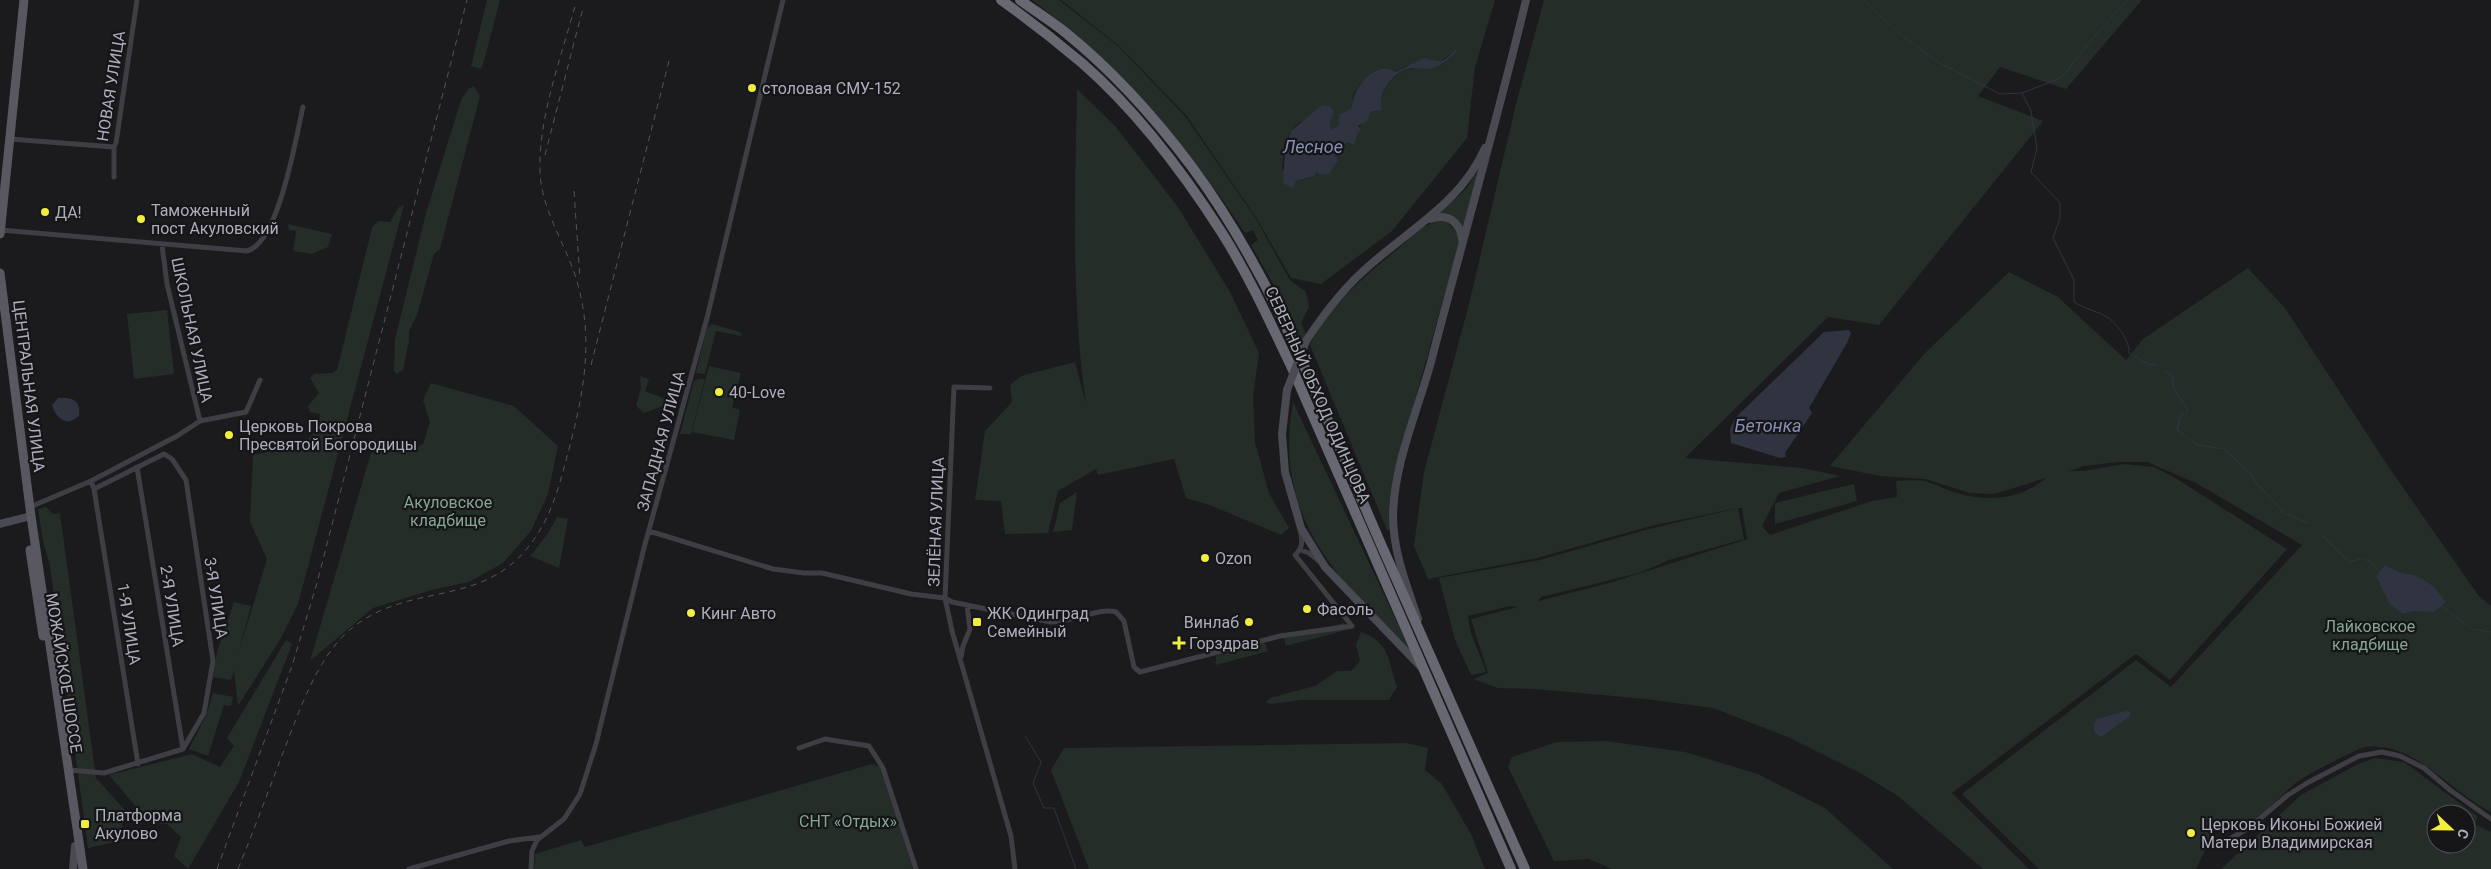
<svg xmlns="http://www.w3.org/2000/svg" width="2491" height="869" viewBox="0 0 2491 869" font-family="Roboto,sans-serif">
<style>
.green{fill:#242d28;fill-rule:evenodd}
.water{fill:#303441}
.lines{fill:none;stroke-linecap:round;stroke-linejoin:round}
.stream{stroke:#303441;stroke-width:1}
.street{stroke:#3f3e44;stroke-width:5}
.secondary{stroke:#4a4a52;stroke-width:8}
.primary{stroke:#595861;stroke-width:9}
.highway{stroke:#686873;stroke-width:10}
.rail{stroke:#53535b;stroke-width:1;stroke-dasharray:6 5;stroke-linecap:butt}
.secondary-bridge{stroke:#4a4a52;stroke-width:8}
.poi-dot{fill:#f0ed3f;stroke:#161618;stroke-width:2}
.labels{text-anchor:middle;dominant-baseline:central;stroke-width:4.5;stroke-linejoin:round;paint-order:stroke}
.street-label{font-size:16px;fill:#aeaebc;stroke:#161618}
.poi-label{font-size:16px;fill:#aeaebc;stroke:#161618;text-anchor:start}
.park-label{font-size:16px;fill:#85a792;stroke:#161618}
.water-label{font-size:18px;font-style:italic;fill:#8690b6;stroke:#161618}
</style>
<rect width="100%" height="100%" fill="#1b1b1d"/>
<path class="green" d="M 487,0 L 500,0 L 484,61 L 481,69 L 471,66 Z
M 1032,0 L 1059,0 L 1118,46 L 1185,116 L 1256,219 L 1290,280 L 1306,292 L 1309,307 L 1301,323 L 1306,335 L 1301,342 L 1281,297 L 1251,245 L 1258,240 L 1253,230 L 1245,233 C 1187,144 1117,64 1032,0 Z
M 1061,0 L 1495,0 L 1475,67 L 1467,138 L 1392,231 L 1321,284 L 1291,278 L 1257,219 L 1186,115 L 1119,46 ZM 1455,51 C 1452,54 1448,60 1444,63 C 1435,70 1424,69 1414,69 C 1392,70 1381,92 1378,111 L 1372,112 C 1362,124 1357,128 1351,144 L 1348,141 L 1340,147 L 1329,172 L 1316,171 L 1310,178 L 1296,181 L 1282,169 C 1284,152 1285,127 1305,120 C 1312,118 1323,120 1330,121 L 1331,129 L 1338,126 L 1340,118 L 1352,108 L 1353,94 L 1361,83 L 1395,72 L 1406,66 L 1441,61 Z
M 1544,0 L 2142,0 L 2066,89 L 2000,67 L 1978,96 L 2043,121 L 1879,325 L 1828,317 L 1685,458 L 1802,468 L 1840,476 L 1779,493 L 1762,526 L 1770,535 L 1872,501 L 1897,497 L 1896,481 C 1906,481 1918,479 1927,482 C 1937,484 1946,490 1956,493 C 1988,502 2020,500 2046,478 L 1994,494 L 1970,493 L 1925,479 L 1880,476 L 1830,466 L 1924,354 L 2009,272 L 2058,297 L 2126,360 L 2143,339 L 2248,268 L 2285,308 L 2388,466 L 2478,595 L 2491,606 L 2491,812 C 2455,794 2428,758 2388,748 C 2382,747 2371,746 2365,747 C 2357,749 2304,776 2297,782 C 2276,798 2245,840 2215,830 L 2196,869 L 2039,869 L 1962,794 L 2136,660 L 2171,687 L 2302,545 L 2196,483 L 2147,462 L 2118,462 L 2084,466 L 2069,471 L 2084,471 L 2124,464 L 2154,467 L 2177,479 L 2287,549 L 2170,680 L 2136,654 L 1952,793 L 2029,869 L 1983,869 L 1898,796 L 1862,774 L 1790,738 L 1713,708 L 1646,699 L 1536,689 L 1498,688 L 1474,679 L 1488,673 L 1471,619 L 1518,607 L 1510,606 L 1468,616 C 1469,636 1480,652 1486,672 L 1471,675 L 1455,640 L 1439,578 L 1540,560 L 1645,530 L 1738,508 L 1651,526 L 1537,558 L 1428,579 L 1414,546 L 1424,472 L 1469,304 L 1516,104 ZM 1738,508 L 1742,508 L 1747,539 L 1613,582 L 1538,601 L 1541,597 L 1639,573 L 1669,560 L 1744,539 Z
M 474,86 L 480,96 L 440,249 L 434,254 L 417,315 L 409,331 L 409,341 L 403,370 L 396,374 L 394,370 L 395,339 L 426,213 L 461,100 L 468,89 Z
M 1077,89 L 1116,127 L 1178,207 L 1230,292 L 1259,353 L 1253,397 L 1255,442 L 1269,493 L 1289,528 L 1281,535 L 1210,505 L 1186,498 L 1174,459 L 1098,475 L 1096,469 L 1058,491 L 1048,533 L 1005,534 L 1001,501 L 975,500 L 985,431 L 1012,402 L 1010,385 L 1021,376 L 1075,362 L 1086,404 C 1071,300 1075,194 1077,89 Z
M 1480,166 L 1464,228 L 1456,219 L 1440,213 L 1467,188 Z
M 404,205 L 298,604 L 281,638 L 238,706 L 234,671 L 231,680 L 213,677 L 217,652 L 234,602 L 251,606 L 239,651 L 267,559 L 250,522 L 253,455 L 300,446 L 317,430 L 320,414 L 310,412 L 308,406 L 319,393 L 310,378 L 314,374 L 332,373 L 337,370 L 372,228 L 378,221 L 390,222 L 399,207 Z
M 1444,220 L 1457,231 L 1459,242 L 1395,472 L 1390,502 L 1391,530 L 1387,530 L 1310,345 C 1329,305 1365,276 1399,248 C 1413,236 1424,222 1444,220 Z
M 288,224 L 332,234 L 328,247 L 312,254 L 293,251 L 296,231 L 289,230 Z
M 167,310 L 174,374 L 134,379 L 127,314 Z
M 712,324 L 740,332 L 742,336 L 716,331 L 705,374 L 696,373 L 707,327 Z
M 709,366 L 741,373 L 732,407 L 740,410 L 734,440 L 692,432 Z
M 640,376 L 649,379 L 645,391 L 679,404 L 666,405 L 644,413 L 636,406 L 641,388 Z
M 700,379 L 705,379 L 691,434 L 680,434 L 694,381 Z
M 431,383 L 514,406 L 558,446 L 548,494 L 531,531 L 503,563 L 469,582 L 432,590 L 373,608 L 310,661 L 375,439 L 412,450 L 423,444 L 430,422 L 423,400 Z
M 1293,402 L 1414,658 C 1340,580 1272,520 1293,402 Z
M 1854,484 L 1857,501 L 1775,524 L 1775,503 Z
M 1077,492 L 1072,530 L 1053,532 L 1060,503 Z
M 46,507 L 53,514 L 60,513 L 96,778 L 133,819 L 122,824 L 124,840 L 88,848 L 50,566 L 43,541 L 38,509 Z
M 557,517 L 568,519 L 559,568 L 530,556 L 547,535 Z
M 1344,623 L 1350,629 L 1286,646 L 1284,638 Z
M 1361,632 C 1391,642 1388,662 1397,687 L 1389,700 L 1301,700 L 1271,704 L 1266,702 L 1270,698 L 1315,686 L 1337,671 L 1351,671 L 1360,661 L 1356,645 Z
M 286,640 L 292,644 L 239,782 L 188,869 L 174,856 L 181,837 L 167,824 L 150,823 L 109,775 L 192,754 L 220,767 L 234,746 L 227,738 Z
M 1263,643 L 1266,645 L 1268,651 L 1216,665 L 1216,656 Z
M 213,693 L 233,697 L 231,706 L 224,705 L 208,756 L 189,749 L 206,716 Z
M 1606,741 L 1685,752 L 1758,774 L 1825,808 L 1893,869 L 1612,869 L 1589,859 L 1554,861 L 1508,767 L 1512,757 L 1557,742 Z
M 1406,743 L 1428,748 L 1425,770 L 1442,784 L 1471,834 L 1485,869 L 1089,869 L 1051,770 L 1064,748 Z
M 2375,758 L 2404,762 L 2477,816 L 2476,825 L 2491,832 L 2491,869 L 2221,869 L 2301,795 L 2358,764 ZM 2436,814 L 2466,814 L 2466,844 L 2436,844 Z
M 872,764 L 883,768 L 913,869 L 534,869 L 535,854 L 581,840 L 585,847 Z"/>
<path class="water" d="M 1455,50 L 1457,51 C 1451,57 1444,64 1436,67 C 1425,72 1415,66 1405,70 C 1391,75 1377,95 1382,110 L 1371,112 L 1367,121 L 1358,126 L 1361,130 L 1357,134 L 1354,145 L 1348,142 L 1340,147 L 1342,152 L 1335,156 L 1338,160 L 1328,175 L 1319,174 L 1316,171 L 1315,176 L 1296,181 L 1293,188 L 1283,183 L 1285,148 L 1291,131 L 1322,105 L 1331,107 L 1334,113 L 1330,121 L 1331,129 L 1338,126 L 1339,115 L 1352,108 C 1351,89 1376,59 1395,72 L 1425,58 C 1441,62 1442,64 1455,50 Z
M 1849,330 L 1851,333 L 1847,343 L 1809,408 L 1812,413 L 1785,453 L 1786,457 L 1780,458 L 1731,443 L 1730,429 L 1735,418 L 1824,332 Z
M 58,398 C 72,397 81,400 79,416 C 66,428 56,418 52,405 Z
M 2385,565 L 2401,573 L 2414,575 L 2423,579 L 2434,587 L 2446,602 L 2434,612 L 2413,611 L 2403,614 L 2389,603 L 2376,576 Z
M 2128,710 L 2131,714 L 2129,717 C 2119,724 2110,731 2101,737 L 2094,732 L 2094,724 L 2097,719 Z"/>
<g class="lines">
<path class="stream" d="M 1863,0 L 1900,34 L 1938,62 L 2000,94 L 2022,93 L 2061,78 L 2097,33 L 2128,0
M 2022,93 L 2031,111 L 2037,148 L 2031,172 L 2060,203 L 2060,218 L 2053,238 L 2074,280 L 2074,302 C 2085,309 2097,311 2107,317 C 2117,323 2130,341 2129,353 L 2148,364 L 2157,365
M 2164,370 L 2174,378 L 2173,387 L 2188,411 L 2180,417 L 2177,430 L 2198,445 L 2224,449 L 2249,472 L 2256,483 L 2277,505 L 2283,513 L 2309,523
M 2322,535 L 2349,562 L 2362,558 L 2374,564 L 2379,572
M 2441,606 L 2472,629 L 2491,632
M 1025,736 L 1041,762 L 1033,783 L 1044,808 L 1054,808 L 1076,869"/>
<path class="street" d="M 10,139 L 114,147
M 114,177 L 114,147 L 116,143 L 137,0
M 0,230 L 247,251 C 279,243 296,137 303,107
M 162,245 L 167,284 L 200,421
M 137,467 L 183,749
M 91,481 L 94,489 L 164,454 L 172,459 L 186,480 L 213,661 L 204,713 L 183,749
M 94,489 L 138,764
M 30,507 L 91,481 L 177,436 L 200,421 L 246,412 L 260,380
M 1300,529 C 1302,540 1304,547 1295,555 L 1352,626
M 649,531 L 773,569 L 804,573 L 822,573 L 911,594 L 945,598 L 954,387 L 990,388
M 1301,550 L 1309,553 L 1319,561
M 945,598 L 952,602 L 1051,622 C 1071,623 1099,607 1116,612 L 1124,621 L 1134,667 L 1140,672 L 1280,636 L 1352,626
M 945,598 L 952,631 L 1011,836 L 1015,869
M 961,657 L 963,646 L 970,629 L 967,605
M 799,748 L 825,739 L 869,746 L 883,768 L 916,869
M 69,770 L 104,773 L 183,749
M 2225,842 L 2250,827 L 2288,795 L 2307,783 L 2359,756 L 2382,752 L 2400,756 L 2424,768 L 2450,790 L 2491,819
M 409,869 L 509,841 L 539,837
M 531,869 L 532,851 L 537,840 L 564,819 L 580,794 L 596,744 L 644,548 L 707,318 L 783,0"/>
<path class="secondary" d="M 1430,219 C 1447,213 1460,221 1462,239
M 1306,341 C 1325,312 1344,287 1370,265 C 1412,228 1462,201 1485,148
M 1287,390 L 1282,434 L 1285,472 L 1301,528 L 1325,567 L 1421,667
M 0,524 L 31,516
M 1418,619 C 1407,586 1393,552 1393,516 C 1394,463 1417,413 1431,362 C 1462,242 1497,121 1526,0
M 73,869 L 75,846"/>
<path class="primary" d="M 0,234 L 24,0
M 0,273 L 31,516 L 83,869
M 30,550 L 43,636"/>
<path class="highway" d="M 1001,0 C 1029,20 1056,41 1082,63 C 1137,111 1183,172 1222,233 C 1249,276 1270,322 1292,368 L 1511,869
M 1020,0 C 1035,11 1051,21 1066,33 C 1113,71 1156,119 1192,167 C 1278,283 1326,420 1384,551 C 1430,657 1478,763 1525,869"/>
<path class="rail" d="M 545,155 L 583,8
M 574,191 L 580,279
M 591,365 L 669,61
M 217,869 L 292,666 L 317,583 L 467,0
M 238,869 C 253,832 267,795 281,758 C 298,715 316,657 352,628 C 414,578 491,613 540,530 C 554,507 561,479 568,453 C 583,396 594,343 578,285 C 568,247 542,213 540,173 C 538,118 561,58 575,6"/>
<path class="secondary-bridge" d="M 1287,390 L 1306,341"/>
</g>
<g class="poi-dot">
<circle cx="752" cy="88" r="5"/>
<circle cx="45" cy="212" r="5"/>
<circle cx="141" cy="219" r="5"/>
<circle cx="719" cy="392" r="5"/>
<circle cx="229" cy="435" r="5"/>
<circle cx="1205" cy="558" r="5"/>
<circle cx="1307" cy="609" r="5"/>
<circle cx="691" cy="613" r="5"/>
<rect x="972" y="617" width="10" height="10" rx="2.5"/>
<circle cx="1249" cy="622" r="5"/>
<path d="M1176.5 635.5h5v5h5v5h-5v5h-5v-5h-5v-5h5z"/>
<rect x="80" y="819" width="10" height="10" rx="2.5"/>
<circle cx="2191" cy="833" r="5"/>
</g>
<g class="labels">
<g class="street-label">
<text transform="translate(111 86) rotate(-81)">НОВАЯ УЛИЦА</text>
<text transform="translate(192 330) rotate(78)">ШКОЛЬНАЯ УЛИЦА</text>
<text transform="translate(29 386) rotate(83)">ЦЕНТРАЛЬНАЯ УЛИЦА</text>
<text transform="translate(1318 395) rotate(66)">СЕВЕРНЫЙ ОБХОД ОДИНЦОВА</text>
<text transform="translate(661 441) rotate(-75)">ЗАПАДНАЯ УЛИЦА</text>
<text transform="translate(936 522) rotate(-88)">ЗЕЛЁНАЯ УЛИЦА</text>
<text transform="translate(216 598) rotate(81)">3-Я УЛИЦА</text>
<text transform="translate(172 606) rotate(81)">2-Я УЛИЦА</text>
<text transform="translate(129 624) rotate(81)">1-Я УЛИЦА</text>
<text transform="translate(64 673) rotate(81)">МОЖАЙСКОЕ ШОССЕ</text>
</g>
<g class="poi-label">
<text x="762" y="88">столовая СМУ-152</text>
<text x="151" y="210">Таможенный<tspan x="151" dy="18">пост Акуловский</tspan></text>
<text x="55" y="212">ДА!</text>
<text x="729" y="392">40-Love</text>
<text x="239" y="426">Церковь Покрова<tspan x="239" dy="18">Пресвятой Богородицы</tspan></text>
<text x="1215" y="558">Ozon</text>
<text x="1317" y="609">Фасоль</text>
<text x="701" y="613">Кинг Авто</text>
<text x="987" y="613">ЖК Одинград<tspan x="987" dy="18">Семейный</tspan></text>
<text x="1239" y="622" text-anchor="end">Винлаб</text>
<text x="1189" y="643">Горздрав</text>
<text x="95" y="815">Платформа<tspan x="95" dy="18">Акулово</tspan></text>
<text x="2201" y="824">Церковь Иконы Божией<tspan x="2201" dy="18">Матери Владимирская</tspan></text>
</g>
<g class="park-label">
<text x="448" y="502">Акуловское<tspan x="448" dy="18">кладбище</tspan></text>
<text x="2370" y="626">Лайковское<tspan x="2370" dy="18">кладбище</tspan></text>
<text x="848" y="821">СНТ «Отдых»</text>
</g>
<g class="water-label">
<text x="1313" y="146">Лесное</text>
<text x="1768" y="425">Бетонка</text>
</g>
</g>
<g transform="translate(2451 829) rotate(112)"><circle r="24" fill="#161618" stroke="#53535a"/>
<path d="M0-4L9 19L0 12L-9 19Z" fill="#f0ed3f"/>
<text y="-8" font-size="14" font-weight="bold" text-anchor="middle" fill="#aeaebc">С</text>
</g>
</svg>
